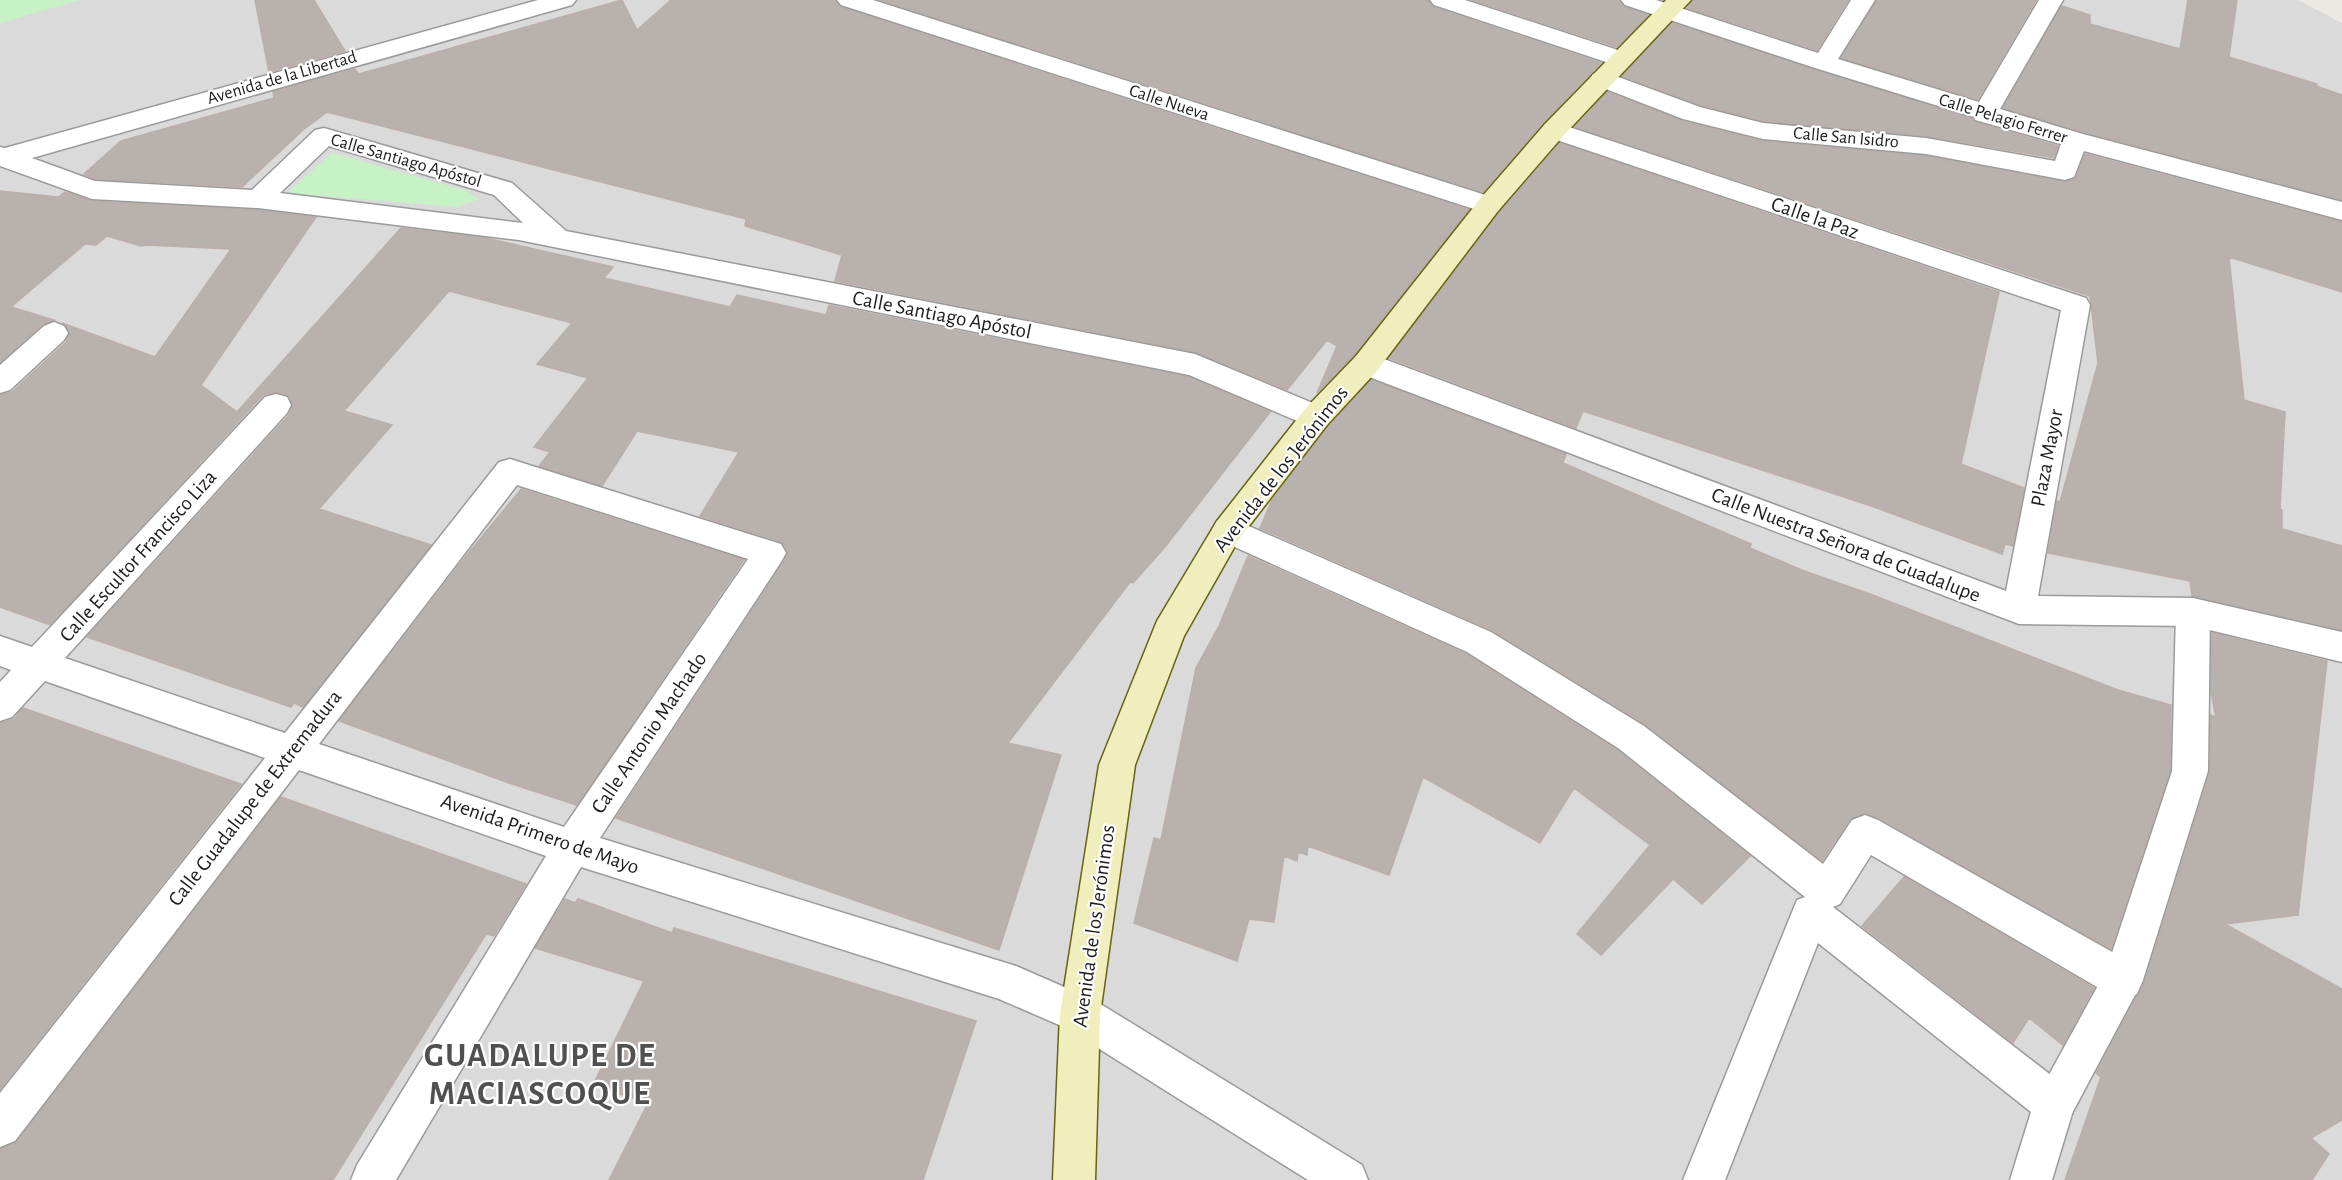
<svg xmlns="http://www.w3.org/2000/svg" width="2342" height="1180" viewBox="0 0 2342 1180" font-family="'Alegreya Sans',sans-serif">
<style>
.residential{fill:#dadada}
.park{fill:#c7f2c5}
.building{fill:#b9b1ad;stroke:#bcaea8;stroke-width:1.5}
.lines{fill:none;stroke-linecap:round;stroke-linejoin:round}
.pedestrian-casing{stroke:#9a9a9a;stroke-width:3}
.minor-casing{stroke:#9a9a9a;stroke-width:3}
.secondary-casing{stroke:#656412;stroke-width:3}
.pedestrian{fill:#fff;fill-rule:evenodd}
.minor{fill:#fff;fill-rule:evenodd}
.secondary{fill:#f1eebd;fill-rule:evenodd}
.labels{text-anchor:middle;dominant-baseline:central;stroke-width:4.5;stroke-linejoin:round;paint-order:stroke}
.far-street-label{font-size:18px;fill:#1d1d1d;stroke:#fff}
.street-label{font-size:21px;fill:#1d1d1d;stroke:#fff}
.near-district-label{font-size:33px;font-weight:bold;letter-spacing:1.5px;fill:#505050;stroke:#fff}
</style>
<rect width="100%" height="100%" fill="#ece8e4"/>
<path class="residential" d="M 0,0 L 2298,0 L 2342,23 L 2342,1180 L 0,1180 Z"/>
<path class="park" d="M 0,0 L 80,0 L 0,23 Z
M 332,153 L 464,190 L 479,199 L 457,207 L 287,193 Z"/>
<path class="building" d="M 255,0 L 314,0 L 345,51 L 269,72 Z
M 622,0 L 637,30 L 671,0 L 835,0 L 840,7 L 1469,210 L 1354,355 L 1317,393 L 1337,346 L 1327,340 L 1287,390 L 1195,352 L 835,281 L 842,255 L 745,226 L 746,219 L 327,112 L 303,130 L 242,187 L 95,179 L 84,174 L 121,141 L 274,98 L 273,92 L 355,69 L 359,74 Z
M 880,0 L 1428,0 L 1433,7 L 1601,63 L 1543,123 L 1483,192 Z
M 1472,0 L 1619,0 L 1624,7 L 1648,15 L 1617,47 Z
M 1693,0 L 1848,0 L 1817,50 L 1687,8 Z
M 1877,0 L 2036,0 L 1978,99 L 1841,58 Z
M 2188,0 L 2237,0 L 2229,57 L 2317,84 L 2316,86 L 2342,95 L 2342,200 L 2084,132 L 2003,108 L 2062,6 L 2090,15 L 2090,24 L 2180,49 Z
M 1672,23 L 1972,119 L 1974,122 L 2058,146 L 2054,158 L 1926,136 L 1763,121 L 1701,105 L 1622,76 Z
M 1607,92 L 1682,121 L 1762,141 L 1926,156 L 2065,182 L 2076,178 L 2085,154 L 2342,222 L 2342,292 L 2229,257 L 2244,400 L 2285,412 L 2280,509 L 2282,510 L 2282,529 L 2342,546 L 2342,630 L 2192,596 L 2190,581 L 2048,553 L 2057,501 L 2060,502 L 2098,363 L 2090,296 L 1575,127 Z
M 1560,143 L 1999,292 L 1961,464 L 2024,488 L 2013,546 L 2005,544 L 2002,554 L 1874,507 L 1583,411 L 1576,428 L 1389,358 L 1500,212 Z
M 0,191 L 58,197 L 65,192 L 92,201 L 258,210 L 316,217 L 201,385 L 237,412 L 401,228 L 486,238 L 613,267 L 604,278 L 730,307 L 737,295 L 826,315 L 829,305 L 1188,377 L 1270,412 L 1165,547 L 1133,583 L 1130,582 L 1008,743 L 1061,755 L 999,950 L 616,818 L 783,563 L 788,552 L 782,542 L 700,516 L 739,452 L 637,431 L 602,486 L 539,466 L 550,452 L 534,447 L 588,378 L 537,364 L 572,323 L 449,291 L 344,411 L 392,425 L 319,509 L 431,545 L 303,707 L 294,703 L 291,707 L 87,637 L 289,415 L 293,404 L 288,395 L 275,392 L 263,395 L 50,625 L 0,607 L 0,395 L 12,392 L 66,342 L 70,332 L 62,323 L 155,357 L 231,249 L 147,245 L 141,246 L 107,236 L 96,245 L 85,244 L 11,307 L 54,320 L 43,324 L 0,362 Z
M 1371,380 L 1566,454 L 1563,463 L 1751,544 L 1750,548 L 1804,571 L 1870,594 L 2118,690 L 2171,705 L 2170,771 L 2111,949 L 1879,818 L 1866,813 L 1850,819 L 1822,861 L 1645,724 L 1492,630 L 1260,528 L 1272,500 L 1329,426 Z
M 521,489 L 744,560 L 577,805 L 509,783 L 339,721 L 466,556 Z
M 1248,556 L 1466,654 L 1617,750 L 1750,856 L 1702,904 L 1673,879 L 1601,955 L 1577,934 L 1650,845 L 1574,788 L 1540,843 L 1423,777 L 1389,875 L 1308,846 L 1307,855 L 1298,852 L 1297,861 L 1284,856 L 1274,922 L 1249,919 L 1237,961 L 1134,923 L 1154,838 L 1161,840 L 1196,668 L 1219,626 Z
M 2212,633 L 2327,661 L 2298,915 L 2225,924 L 2342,989 L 2342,1120 L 2311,1138 L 2329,1154 L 2312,1180 L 2065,1180 L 2101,1077 L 2096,1073 L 2145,981 L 2210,772 L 2211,715 L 2216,717 L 2211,693 Z
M 23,708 L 241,784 L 0,1089 L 0,723 L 14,719 Z
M 281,797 L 526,884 L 494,936 L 486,934 L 333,1180 L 0,1180 L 0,1149 L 17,1142 Z
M 1904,877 L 2094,988 L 2063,1045 L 2029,1018 L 2013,1043 L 1862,926 Z
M 565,899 L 575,903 L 578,899 L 672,933 L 674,928 L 976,1021 L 923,1180 L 609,1180 L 648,1103 L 593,1085 L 644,981 L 535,948 Z"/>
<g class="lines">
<g class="pedestrian-casing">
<path id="pedestrian" d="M 2193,598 L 2205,602 L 2210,612 L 2208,771 L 2143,980 L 2069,1119 L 2054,1125 L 2039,1119 L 2033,1104 L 2106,971 L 2172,771 L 2176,612 L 2181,602 Z"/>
</g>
<g class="minor-casing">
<path id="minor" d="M 538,0 L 576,0 L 572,5 L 32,158 L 95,181 L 252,190 L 315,130 L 324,128 L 512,183 L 566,231 L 1195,354 L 1327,409 L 1331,417 L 1327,425 L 1316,429 L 1189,375 L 519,240 L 258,208 L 92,199 L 0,166 L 0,147 L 5,148 ZM 329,146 L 494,195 L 523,223 L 280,193 Z
M 837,0 L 873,0 L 1498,199 L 1502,205 L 1498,211 L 1489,214 L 1480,211 L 841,5 Z
M 1430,0 L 1465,0 L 1630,54 L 1633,59 L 1630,64 L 1621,66 L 1612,64 L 1434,5 Z
M 1621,0 L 1656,0 L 1818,53 L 1851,0 L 1875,0 L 1838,59 L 1979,102 L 2039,0 L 2063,0 L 2000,109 L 2083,134 L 2342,202 L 2342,220 L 2084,151 L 2074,177 L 2065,180 L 1926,154 L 1763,139 L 1683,119 L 1593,84 L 1590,79 L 1593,74 L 1602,71 L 1700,107 L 1763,123 L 1926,138 L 2055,161 L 2061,144 L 1975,120 L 1974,117 L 1815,68 L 1625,5 Z
M 1554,122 L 2086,298 L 2090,305 L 2038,596 L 2193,598 L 2342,632 L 2342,662 L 2193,626 L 2019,624 L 1356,372 L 1351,364 L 1356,356 L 1366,353 L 1376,356 L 2006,591 L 2061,310 L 1545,136 L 1541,130 L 1545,124 Z
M 54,322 L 64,326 L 68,333 L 64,340 L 10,390 L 0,393 L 0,365 L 44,326 Z
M 276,394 L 287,397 L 291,405 L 287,413 L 65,658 L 285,733 L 499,462 L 510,459 L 781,544 L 786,553 L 781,562 L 600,838 L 1016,966 L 1094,1000 L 1362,1165 L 1368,1180 L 1308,1180 L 1066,1028 L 999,999 L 581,867 L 396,1180 L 351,1180 L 357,1165 L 546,856 L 299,770 L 15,1141 L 0,1147 L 0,1093 L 265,758 L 45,681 L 12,717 L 0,721 L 0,682 L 11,670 L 0,666 L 0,636 L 32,647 L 265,397 ZM 517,485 L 748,559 L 564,827 L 319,744 Z
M 1228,517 L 1491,632 L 1644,726 L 1823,864 L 1852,820 L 1865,815 L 1878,820 L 2137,966 L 2143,980 L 2137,994 L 2123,1000 L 2109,994 L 1871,855 L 1840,904 L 1833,907 L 2069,1089 L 2075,1104 L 2052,1180 L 2010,1180 L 2031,1112 L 1818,943 L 1725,1180 L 1683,1180 L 1797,900 L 1805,897 L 1618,748 L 1467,652 L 1217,539 L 1212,530 L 1217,521 Z"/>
</g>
<g class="secondary-casing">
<path id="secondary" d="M 1666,0 L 1691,0 L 1563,136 L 1498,211 L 1376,372 L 1327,425 L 1239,539 L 1184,636 L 1135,765 L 1100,1014 L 1095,1180 L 1053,1180 L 1060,1014 L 1099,765 L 1157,621 L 1217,521 L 1305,409 L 1356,356 L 1480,199 L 1545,124 Z"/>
</g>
<use href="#pedestrian" class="pedestrian"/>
<use href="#minor" class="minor"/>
<use href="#secondary" class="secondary"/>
</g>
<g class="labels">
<g class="far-street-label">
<text transform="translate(282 78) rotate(-16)">Avenida de la Libertad</text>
<text transform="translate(1169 103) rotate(18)">Calle Nueva</text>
<text transform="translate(2003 119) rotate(17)">Calle Pelagio Ferrer</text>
<text transform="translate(1846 138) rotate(5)">Calle San Isidro</text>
<text transform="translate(406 161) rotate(16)">Calle Santiago Apóstol</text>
</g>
<g class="street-label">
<text transform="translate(1815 218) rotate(19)">Calle la Paz</text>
<text transform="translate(942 315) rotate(11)">Calle Santiago Apóstol</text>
<text transform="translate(2047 458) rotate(-79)">Plaza Mayor</text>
<text transform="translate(1281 469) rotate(-52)">Avenida de los Jerónimos</text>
<text transform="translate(1846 545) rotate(21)">Calle Nuestra Señora de Guadalupe</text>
<text transform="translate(138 556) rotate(-48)">Calle Escultor Francisco Liza</text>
<text transform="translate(649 733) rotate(-56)">Calle Antonio Machado</text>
<text transform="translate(255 798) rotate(-52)">Calle Guadalupe de Extremadura</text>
<text transform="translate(540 834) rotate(19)">Avenida Primero de Mayo</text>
<text transform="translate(1094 926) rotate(-82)">Avenida de los Jerónimos</text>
</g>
<g class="near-district-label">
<text x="540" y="1056">GUADALUPE DE<tspan x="540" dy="38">MACIASCOQUE</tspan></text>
</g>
</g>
</svg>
